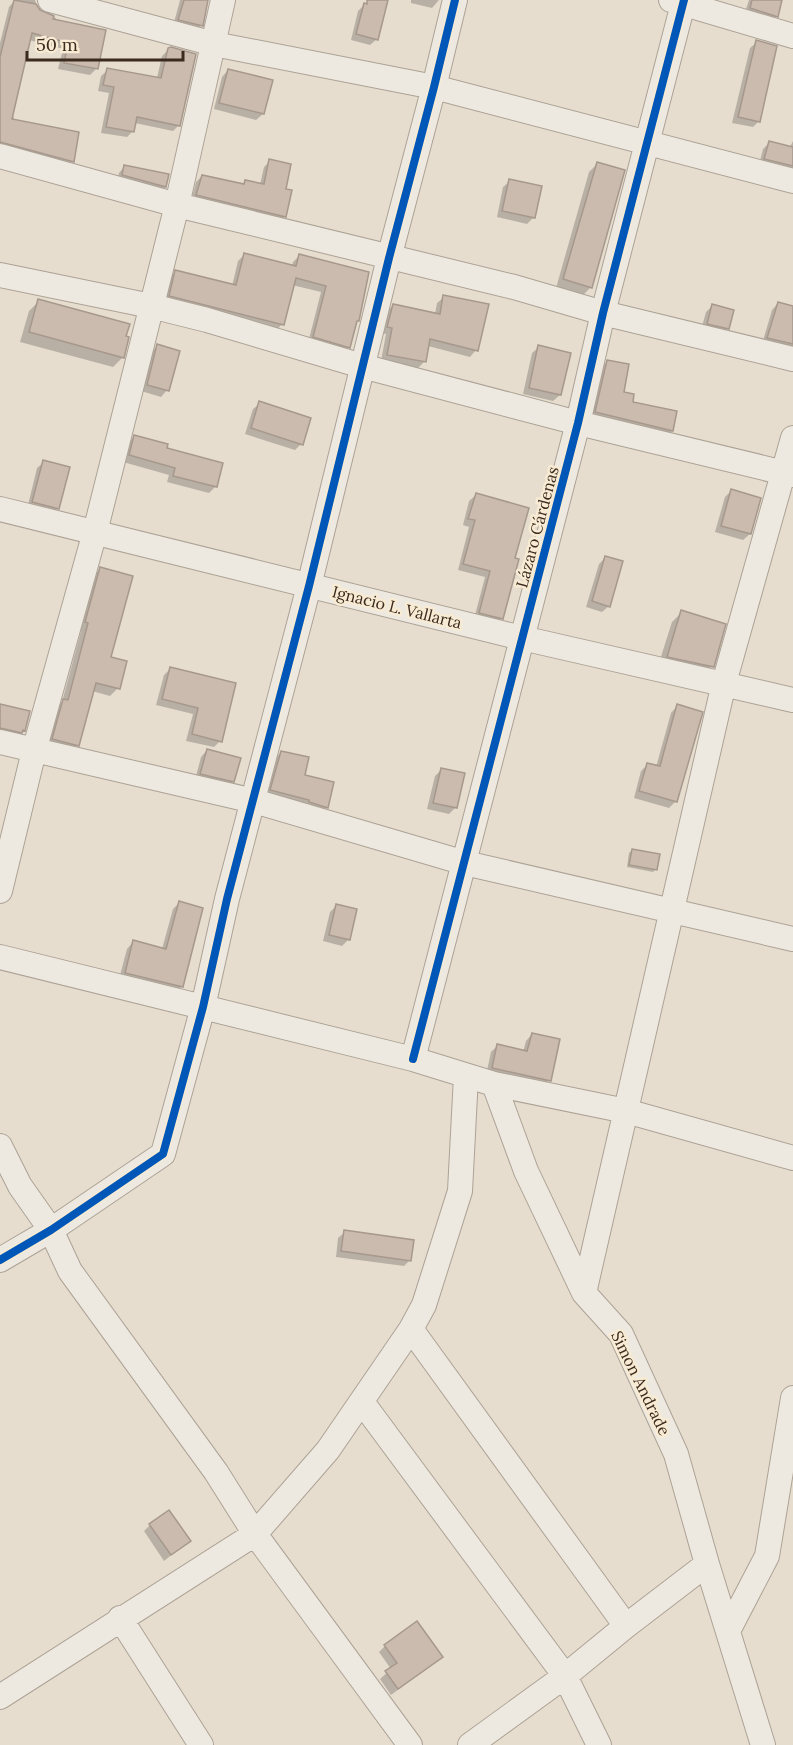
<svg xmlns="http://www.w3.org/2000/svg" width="793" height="1745" viewBox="0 0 793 1745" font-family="Lora,serif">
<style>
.shadow{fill:#0003}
.building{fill:#cabbae;stroke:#a7988d;stroke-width:1.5}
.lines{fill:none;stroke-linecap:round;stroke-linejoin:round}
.minor-casing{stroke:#aca296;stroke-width:26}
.minor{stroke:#eee9e0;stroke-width:24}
.cycleway-casing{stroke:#f8ebd3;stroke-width:11}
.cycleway{stroke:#0057b8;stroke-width:8}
.labels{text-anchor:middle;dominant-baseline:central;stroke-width:5;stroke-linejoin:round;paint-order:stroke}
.street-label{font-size:16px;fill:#3b2a1e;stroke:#f8ebd3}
</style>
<rect width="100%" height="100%" fill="#e6ddce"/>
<path class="shadow" d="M 15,0 L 35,0 L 39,12 L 56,18 L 55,21 L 96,69 L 90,75 L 58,69 L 63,49 L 29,40 L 11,116 L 14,117 L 13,121 L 72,161 L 66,167 L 0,149 L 0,43 L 9,7 Z
M 180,0 L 207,0 L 201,25 L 195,32 L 173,26 Z
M 411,0 L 439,0 L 432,8 L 411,3 Z
M 749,0 L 776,0 L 777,16 L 770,22 L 744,15 Z
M 364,5 L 377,39 L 370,45 L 351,40 L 358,11 Z
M 757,42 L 759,121 L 753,127 L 732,123 L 750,48 Z
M 168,50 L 179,125 L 173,131 L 135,123 L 133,131 L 127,137 L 101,133 L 109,93 L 98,91 L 101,76 L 108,70 L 157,78 L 162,56 Z
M 228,70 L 271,81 L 263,114 L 256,120 L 214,109 L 222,77 Z
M 793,141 L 793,176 L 759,165 L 763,149 L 770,142 L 790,147 Z
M 270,161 L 284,190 L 285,216 L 279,222 L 191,201 L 196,182 L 202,176 L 242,185 L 246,181 L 260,185 L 264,167 Z
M 597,164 L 591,287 L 582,296 L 556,288 L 589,172 Z
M 125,166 L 165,187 L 159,193 L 117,181 L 119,173 Z
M 510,181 L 534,217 L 527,224 L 497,217 L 503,187 Z
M 244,255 L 292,267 L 293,262 L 299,256 L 367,273 L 348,347 L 342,353 L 308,343 L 321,292 L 292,285 L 282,324 L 276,331 L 163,302 L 169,278 L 176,272 L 232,286 L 238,261 Z
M 444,297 L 476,350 L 470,357 L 428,346 L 425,361 L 418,368 L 381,361 L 386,334 L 381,333 L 387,312 L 393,305 L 435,314 L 437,303 Z
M 39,301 L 123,357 L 113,367 L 20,342 L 29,311 Z
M 778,303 L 793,308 L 793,354 L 762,344 L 772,310 Z
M 712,306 L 728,328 L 721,335 L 701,330 L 706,312 Z
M 157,346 L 167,390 L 161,397 L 141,391 L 151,353 Z
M 539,347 L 560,395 L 553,401 L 523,394 L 532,353 Z
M 608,361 L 622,393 L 631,403 L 672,431 L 665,437 L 589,419 L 601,368 Z
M 260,403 L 301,444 L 295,450 L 245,434 L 253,409 Z
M 135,436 L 165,449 L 216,486 L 209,493 L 167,482 L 169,475 L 123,462 L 128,443 Z
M 44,462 L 58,508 L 51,515 L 27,509 L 37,468 Z
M 731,491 L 750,534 L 743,540 L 715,532 L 725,497 Z
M 476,495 L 514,559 L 502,618 L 495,624 L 474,619 L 485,577 L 458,570 L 469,527 L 463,525 L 469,501 Z
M 605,558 L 609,606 L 602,612 L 586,607 L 599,564 Z
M 100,569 L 109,658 L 118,688 L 110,696 L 92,691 L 77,745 L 69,753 L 45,747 L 56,708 L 62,702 L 81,631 L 78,630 L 92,577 Z
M 682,612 L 712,666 L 702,676 L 658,666 L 672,622 Z
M 170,669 L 234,684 L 220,741 L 214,747 L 186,741 L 193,714 L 156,705 L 164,675 Z
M 0,705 L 23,730 L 17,737 L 0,735 Z
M 677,706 L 676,801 L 669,808 L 634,798 L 641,771 L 647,765 L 656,767 L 671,713 Z
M 207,750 L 233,781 L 227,788 L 195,780 L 201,757 Z
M 281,752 L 303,776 L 327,807 L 320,814 L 265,797 L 275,759 Z
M 442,769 L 456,807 L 449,814 L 427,809 L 435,776 Z
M 632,850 L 656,869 L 653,872 L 627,867 L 629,853 Z
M 179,903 L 202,909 L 181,987 L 175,993 L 119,979 L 127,949 L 133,942 L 162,949 L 173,909 Z
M 336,906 L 349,939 L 342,946 L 323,941 L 330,912 Z
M 532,1034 L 549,1080 L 543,1087 L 486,1075 L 491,1052 L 497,1046 L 523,1052 L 526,1041 Z
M 345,1232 L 410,1260 L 404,1266 L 336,1257 L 338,1238 Z
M 150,1525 L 189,1541 L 164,1561 L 144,1531 Z
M 385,1646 L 434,1663 L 391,1695 L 380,1679 L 391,1669 L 379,1652 Z"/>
<path class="building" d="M 14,0 L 36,4 L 40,10 L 54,16 L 53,19 L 106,30 L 98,69 L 64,63 L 68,43 L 32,33 L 12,119 L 79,132 L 74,162 L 0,142 L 0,57 Z
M 184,0 L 208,0 L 203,26 L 178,20 Z
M 367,0 L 388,0 L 378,40 L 356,34 L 364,3 L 367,4 Z
M 752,0 L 782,0 L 778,17 L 750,8 Z
M 756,40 L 777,46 L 760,122 L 738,117 Z
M 171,47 L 196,54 L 180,126 L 137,117 L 134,132 L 106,127 L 114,87 L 103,85 L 107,68 L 161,78 L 168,48 Z
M 228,69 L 273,80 L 264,114 L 219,103 Z
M 769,141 L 793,147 L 793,166 L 764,159 Z
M 269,159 L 291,164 L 286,189 L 292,190 L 286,217 L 196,195 L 202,175 L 244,184 L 245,180 L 264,184 Z
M 597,162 L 625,170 L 592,288 L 563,279 Z
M 124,165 L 169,174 L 166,187 L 122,175 Z
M 509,179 L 542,186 L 535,218 L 502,211 Z
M 244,253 L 296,266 L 299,254 L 369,272 L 359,321 L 357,321 L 350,348 L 313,337 L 326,286 L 296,278 L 284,325 L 169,296 L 175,270 L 236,285 Z
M 443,295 L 489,304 L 478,351 L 430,339 L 426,362 L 387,355 L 392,328 L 387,327 L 393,304 L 440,314 Z
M 38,299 L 130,324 L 126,336 L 129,337 L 124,358 L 29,332 Z
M 778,302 L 793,306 L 793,344 L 767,338 Z
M 712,304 L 734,310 L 729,329 L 707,324 Z
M 157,344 L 180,351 L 169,391 L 147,385 Z
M 538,345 L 571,353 L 561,395 L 529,388 Z
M 607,360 L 629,364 L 624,392 L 634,394 L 633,402 L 677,411 L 673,431 L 595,412 Z
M 259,401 L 311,418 L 303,445 L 251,428 Z
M 134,435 L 168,444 L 167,448 L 223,463 L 217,487 L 173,476 L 175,468 L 129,455 Z
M 43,460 L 70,467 L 59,509 L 32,502 Z
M 731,489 L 761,498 L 751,534 L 721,526 Z
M 476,493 L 529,508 L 515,558 L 519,559 L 503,619 L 479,613 L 490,571 L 463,564 L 475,520 L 468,519 Z
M 605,556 L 623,561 L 610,607 L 592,601 Z
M 100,567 L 133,576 L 111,657 L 127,661 L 120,689 L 96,683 L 79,746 L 52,739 L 63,699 L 68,700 L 88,623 L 85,622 Z
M 681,610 L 726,624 L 714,667 L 667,657 Z
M 170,667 L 236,683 L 222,742 L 192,734 L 198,708 L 162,699 Z
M 0,704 L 30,711 L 25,731 L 23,730 L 22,733 L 0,728 Z
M 677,704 L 703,712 L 677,802 L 639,791 L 647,763 L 660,766 Z
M 207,749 L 241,758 L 234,782 L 200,774 Z
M 281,751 L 309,757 L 305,775 L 334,782 L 328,808 L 309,802 L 309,800 L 270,790 Z
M 441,768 L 465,773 L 457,808 L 433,803 Z
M 632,849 L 660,854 L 657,870 L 629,865 Z
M 179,901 L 203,908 L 183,987 L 125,973 L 133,940 L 166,949 Z
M 336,904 L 357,909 L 350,940 L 329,935 Z
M 532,1033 L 560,1039 L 551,1081 L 492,1068 L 497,1044 L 527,1051 Z
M 344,1230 L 414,1240 L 411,1261 L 341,1251 Z
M 169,1510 L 191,1541 L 171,1555 L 149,1524 Z
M 417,1621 L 443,1657 L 398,1689 L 385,1671 L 397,1663 L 384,1645 Z"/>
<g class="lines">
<g class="minor-casing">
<path id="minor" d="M 50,0 L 214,44 L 434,87 L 793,181
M 671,0 L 793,36
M 0,156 L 177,205 L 514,287 L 603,313 L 793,359
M 0,275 L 151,306 L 207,320 L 362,366 L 578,423 L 793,475
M 0,509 L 522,638 L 793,700
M 0,742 L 254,801 L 465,863 L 793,939
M 0,891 L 34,751 L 95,532 L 177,205 L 223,0
M 0,957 L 413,1059 L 494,1084 L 626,1111 L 793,1158
M 413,1059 L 578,423 L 603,313 L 684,0
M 494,1084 L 526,1171 L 584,1293 L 621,1334 L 676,1454 L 707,1564 L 763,1745
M 0,1146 L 20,1186 L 51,1230 L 70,1271 L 216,1472 L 255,1534 L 410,1745
M 0,1260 L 51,1230 L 163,1154 L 203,1007 L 227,899 L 309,586 L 389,258 L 434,87 L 455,0
M 584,1293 L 724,683 L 793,438
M 411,1329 L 626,1626
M 362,1402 L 565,1676 L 599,1745
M 120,1618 L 201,1745
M 728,1631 L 767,1556 L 793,1398
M 0,1697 L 255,1534 L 328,1450 L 411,1329 L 424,1305 L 460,1191 L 466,1076
M 470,1745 L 565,1676 L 626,1626 L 707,1564"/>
</g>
<use href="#minor" class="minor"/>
<g class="cycleway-casing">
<path id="cycleway" d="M 413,1059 L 578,423 L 603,313 L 684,0
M 0,1260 L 51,1230 L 163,1154 L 203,1007 L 227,899 L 309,586 L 389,258 L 434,87 L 455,0"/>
</g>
<use href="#cycleway" class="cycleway"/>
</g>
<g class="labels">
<g class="street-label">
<text transform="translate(537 527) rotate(-75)">Lázaro Cárdenas</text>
<text transform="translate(397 607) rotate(14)">Ignacio L. Vallarta</text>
<text transform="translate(641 1383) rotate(64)">Simon Andrade</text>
</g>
</g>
<path d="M27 51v9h156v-9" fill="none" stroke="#3b2a1e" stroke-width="3"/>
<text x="36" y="51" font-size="18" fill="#3b2a1e" stroke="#f8ebd3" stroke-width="4.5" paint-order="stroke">50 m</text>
</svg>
